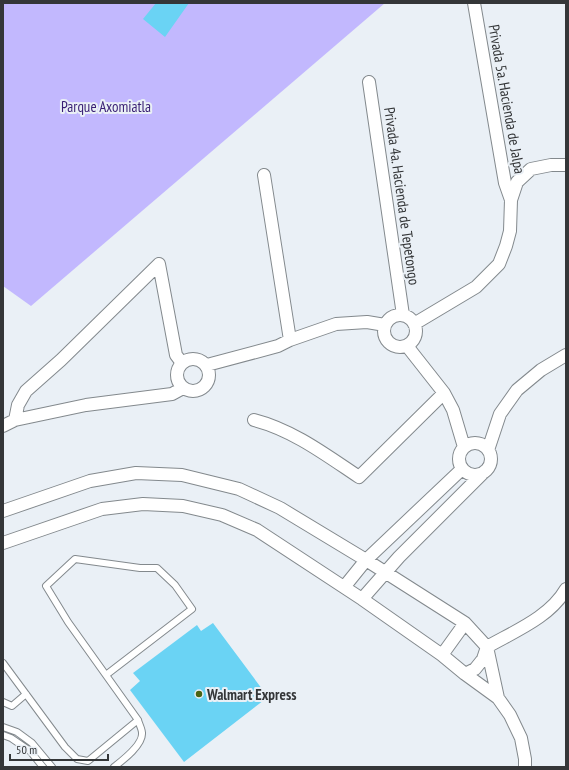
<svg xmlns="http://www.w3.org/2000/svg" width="569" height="770" viewBox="0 0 569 770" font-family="'PT Sans Narrow',sans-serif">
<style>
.green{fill:#c2b8fe}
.building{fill:#6ad3f4}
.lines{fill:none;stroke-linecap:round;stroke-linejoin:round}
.lane-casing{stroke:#83898d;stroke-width:8}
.street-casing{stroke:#83898d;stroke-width:14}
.lane{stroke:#fff;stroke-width:6}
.street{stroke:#fff;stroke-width:12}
.poi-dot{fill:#496313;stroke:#eaf0f6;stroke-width:1.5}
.labels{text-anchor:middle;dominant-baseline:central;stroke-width:4;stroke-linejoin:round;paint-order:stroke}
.street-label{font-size:15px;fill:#343638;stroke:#eaf0f6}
.park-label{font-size:15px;fill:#391f74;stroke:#eaf0f6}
.poi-label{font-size:15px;font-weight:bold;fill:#343638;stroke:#eaf0f6;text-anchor:start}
</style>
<rect width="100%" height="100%" fill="#eaf0f6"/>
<path class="green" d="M 3,3 L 385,3 L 31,306 L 3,286 Z"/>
<path class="building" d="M 156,3 L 189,3 L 165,37 L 143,19 Z
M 213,623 L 268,697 L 184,762 L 130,690 L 140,681 L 133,673 L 197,625 L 201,631 Z"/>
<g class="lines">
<g class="lane-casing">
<path id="lane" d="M 3,663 L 65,747 L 77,759 L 88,761 L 138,720
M 106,675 L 192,609 L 175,585 L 157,568 L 140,568 L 75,559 L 46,586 L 68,622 L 138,720 C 139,724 142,729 142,733 C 143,745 123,760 114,767
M 3,702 L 12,706 L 26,694
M 3,727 L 17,732 L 32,743 L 52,767
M 3,735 L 11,738 L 30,751 L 43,767"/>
</g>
<g class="street-casing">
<path id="street" d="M 474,3 L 505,183 L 511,200
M 369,82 L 403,315
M 264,175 L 290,340
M 159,264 L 176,355 L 182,363
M384 331a16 16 0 1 1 32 0a16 16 0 1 1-32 0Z
M 414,324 L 476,287 L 499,264 L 506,246 L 510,231 L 511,200 L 517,182 L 531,169 L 551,165 L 566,165
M 407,346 L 444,393 L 453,410 L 464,447
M177 375a16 16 0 1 1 32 0a16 16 0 1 1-32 0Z
M 207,365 L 278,346 L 290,340 L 336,324 L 367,322 L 385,325
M 15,420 L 18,405 L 26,391 L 61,360 L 159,264
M 254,420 C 293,430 326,455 359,477 L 444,393
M 3,426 L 15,420 L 86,405 L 172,394 L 183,388
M459 459a16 16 0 1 1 32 0a16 16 0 1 1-32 0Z
M 488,450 L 500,414 L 517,390 L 541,370 L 566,355
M 3,511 L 90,481 L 136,473 L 182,475 L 239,489 L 280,508 L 366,560 L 465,623 L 487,647 L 498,698
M 3,543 L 102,509 L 143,504 L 183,506 L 222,515 L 257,530 L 362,599 L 442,655 L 465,674 L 498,698 L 510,715 L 521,738 L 525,759 L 525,767
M 345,586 L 366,560 L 462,469
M 362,599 L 399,557 L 485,471
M 442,655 L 465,623
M 465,674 L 475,669 L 483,659 L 487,647 C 515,631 550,617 566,589"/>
</g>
<use href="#lane" class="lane"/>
<use href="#street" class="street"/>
</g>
<circle class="poi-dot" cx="199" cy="694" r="4"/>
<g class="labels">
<g class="street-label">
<text transform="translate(507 99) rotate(80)">Privada 5a. Hacienda de Jalpa</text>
<text transform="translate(402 196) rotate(82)">Privada 4a. Hacienda de Tepetongo</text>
</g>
<g class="park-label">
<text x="106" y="106">Parque Axomiatla</text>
</g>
<g class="poi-label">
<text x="207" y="694">Walmart Express</text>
</g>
</g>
<rect width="569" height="770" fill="none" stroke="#343638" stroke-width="8"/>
<path d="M10 754v6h98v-6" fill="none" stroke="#343638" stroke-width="2"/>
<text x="16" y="754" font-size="12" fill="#343638" stroke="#eaf0f6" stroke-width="3" paint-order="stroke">50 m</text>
</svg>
